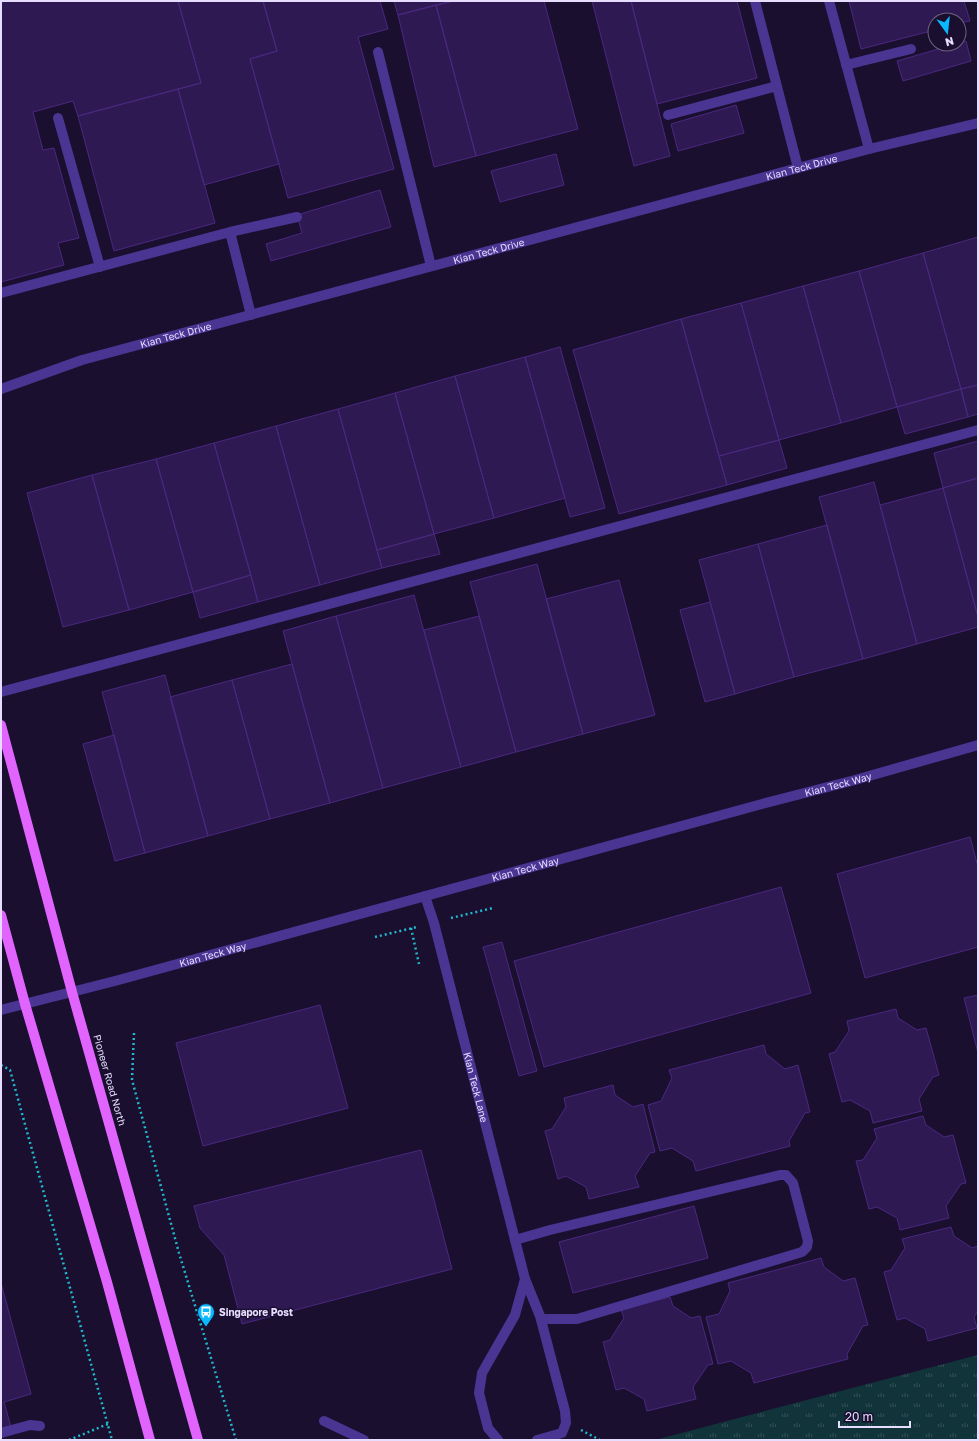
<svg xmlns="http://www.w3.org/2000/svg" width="979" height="1441" viewBox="0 0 979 1441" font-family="'Golos Text',sans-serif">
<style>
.grass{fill:url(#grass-tufts)}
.building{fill:#2f1952;stroke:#4a2880}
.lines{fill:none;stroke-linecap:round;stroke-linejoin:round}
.path{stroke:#23b7cd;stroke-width:2.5;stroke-dasharray:2 3;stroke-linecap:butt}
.lane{stroke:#4a3593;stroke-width:10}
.street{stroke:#4a3593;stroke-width:10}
.primary{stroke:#e264ff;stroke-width:10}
.labels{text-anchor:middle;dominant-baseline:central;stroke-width:3;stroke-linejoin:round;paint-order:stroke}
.street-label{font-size:10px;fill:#e7ddff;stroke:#1a0f2f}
.poi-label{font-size:10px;font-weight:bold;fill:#e7ddff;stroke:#1a0f2f;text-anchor:start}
</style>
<defs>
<pattern id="grass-tufts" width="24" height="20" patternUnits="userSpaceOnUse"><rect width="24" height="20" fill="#11333a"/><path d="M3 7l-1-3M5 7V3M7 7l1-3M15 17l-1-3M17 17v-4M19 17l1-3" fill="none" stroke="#345058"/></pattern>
</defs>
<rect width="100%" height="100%" fill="#1a0f2f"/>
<path class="grass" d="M 978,1355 L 978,1440 L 655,1440 Z"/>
<path class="building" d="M 1,1 L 178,1 L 201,83 L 78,116 L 73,101 L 33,112 L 43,150 L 54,148 L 79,238 L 58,243 L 64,265 L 1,282 Z
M 178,1 L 263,1 L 277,51 L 250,59 L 279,164 L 204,185 L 178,89 L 201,83 Z
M 263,1 L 380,1 L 388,29 L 358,37 L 394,169 L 288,198 L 250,59 L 277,51 Z
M 394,1 L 453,1 L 398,15 Z
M 454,1 L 544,1 L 578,129 L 476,156 L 436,5 Z
M 592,1 L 631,1 L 670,156 L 634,166 Z
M 631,1 L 737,1 L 757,78 L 657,104 Z
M 849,1 L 964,1 L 970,21 L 959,23 L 959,20 L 935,20 L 935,30 L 861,49 Z
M 436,5 L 476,156 L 434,167 L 398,15 Z
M 966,41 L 971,61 L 903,81 L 897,61 Z
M 178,89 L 215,223 L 114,251 L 78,116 Z
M 736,105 L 744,133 L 678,151 L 671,124 Z
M 556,154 L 564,185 L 500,202 L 491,171 Z
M 380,190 L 391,227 L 271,261 L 266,244 L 302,233 L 297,215 Z
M 978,237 L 978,385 L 961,389 L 923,253 Z
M 923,253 L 961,389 L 897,407 L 859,271 Z
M 859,271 L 897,407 L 841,423 L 803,286 Z
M 803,286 L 841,423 L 779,440 L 741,303 Z
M 741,303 L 779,440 L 719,456 L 681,319 Z
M 681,319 L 727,485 L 619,514 L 573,350 Z
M 560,347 L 605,508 L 570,517 L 525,357 Z
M 525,357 L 565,498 L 494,518 L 455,376 Z
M 455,376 L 494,518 L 434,534 L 395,393 Z
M 978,385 L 978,414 L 968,417 L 961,389 Z
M 961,389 L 968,417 L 905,434 L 897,407 Z
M 395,393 L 434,534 L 377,550 L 338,409 Z
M 338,409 L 382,568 L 320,585 L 276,426 Z
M 276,426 L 320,585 L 258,602 L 214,443 Z
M 779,440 L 787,468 L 727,485 L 719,456 Z
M 978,441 L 978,478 L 943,488 L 934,453 Z
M 214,443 L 251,575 L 193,592 L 156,459 Z
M 156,459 L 193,592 L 129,610 L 92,475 Z
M 92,475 L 129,610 L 63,627 L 27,493 Z
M 978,478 L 978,617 L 943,488 Z
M 874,482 L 917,644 L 863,659 L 819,497 Z
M 943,488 L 978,617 L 978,627 L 917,644 L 880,505 Z
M 827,525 L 863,659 L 794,677 L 758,544 Z
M 434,534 L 440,554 L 382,568 L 377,550 Z
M 758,544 L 794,677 L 735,694 L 699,560 Z
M 537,564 L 583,734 L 516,752 L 470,582 Z
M 251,575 L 258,602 L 200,618 L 193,592 Z
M 619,580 L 655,715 L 583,734 L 546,599 Z
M 414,595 L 461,767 L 383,788 L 336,616 Z
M 710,602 L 735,694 L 705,702 L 680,610 Z
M 336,616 L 383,788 L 330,803 L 283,631 Z
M 479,616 L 516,752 L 461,767 L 424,630 Z
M 292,664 L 330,803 L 270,819 L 232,680 Z
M 165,675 L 208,836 L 145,853 L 102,692 Z
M 232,680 L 270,819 L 208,836 L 170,697 Z
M 114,735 L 145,853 L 115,861 L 83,744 Z
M 970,837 L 978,867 L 978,947 L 865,978 L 837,874 Z
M 781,887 L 811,993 L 544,1067 L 514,961 Z
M 502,942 L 537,1071 L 519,1076 L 483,947 Z
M 978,995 L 978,1053 L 964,998 Z
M 320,1005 L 348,1108 L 203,1146 L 176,1043 Z
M 896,1009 L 898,1018 L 917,1030 L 926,1028 L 939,1075 L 933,1077 L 919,1099 L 922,1111 L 873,1123 L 870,1111 L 850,1100 L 842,1102 L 829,1054 L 835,1052 L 849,1031 L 847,1021 Z
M 764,1045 L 766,1054 L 785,1069 L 798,1065 L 810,1112 L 805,1113 L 789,1141 L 790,1146 L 696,1171 L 693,1161 L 672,1148 L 660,1151 L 648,1105 L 661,1101 L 672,1078 L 669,1070 Z
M 613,1085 L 615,1095 L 633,1107 L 643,1104 L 655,1152 L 650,1153 L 635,1176 L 639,1187 L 589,1199 L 586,1187 L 566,1176 L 558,1179 L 545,1131 L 552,1129 L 566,1107 L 564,1098 Z
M 923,1116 L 926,1125 L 944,1137 L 953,1135 L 966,1183 L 961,1184 L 946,1206 L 949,1218 L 900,1230 L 897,1218 L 877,1207 L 869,1209 L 856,1161 L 863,1160 L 877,1138 L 874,1129 Z
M 421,1150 L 452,1269 L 242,1324 L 224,1255 L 200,1228 L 194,1206 Z
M 694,1206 L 708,1258 L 573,1293 L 559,1242 Z
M 951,1227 L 954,1236 L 972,1248 L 978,1246 L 978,1311 L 974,1317 L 977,1328 L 928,1341 L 925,1329 L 905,1318 L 897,1320 L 884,1272 L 891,1270 L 905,1248 L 902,1239 Z
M 821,1258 L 824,1267 L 843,1281 L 855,1278 L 868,1325 L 863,1326 L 847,1354 L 848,1359 L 754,1383 L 751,1373 L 731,1361 L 718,1364 L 706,1317 L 719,1314 L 730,1291 L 728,1283 Z
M 1,1283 L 31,1394 L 4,1402 L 11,1427 L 1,1430 Z
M 670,1297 L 673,1306 L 691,1318 L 700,1316 L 713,1364 L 708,1365 L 693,1387 L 696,1399 L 647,1411 L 644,1399 L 624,1388 L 616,1390 L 603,1342 L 610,1340 L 624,1318 L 621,1310 Z"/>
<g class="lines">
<path class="path" d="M 451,918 L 493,908
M 411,928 L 419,964
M 375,937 L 417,927
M 134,1033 L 132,1080 L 179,1253 L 236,1440
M 1,1065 L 10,1070 L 112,1440
M 581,1430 L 600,1440
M 69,1440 L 108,1424"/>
<path class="lane" d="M 755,1 L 798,168
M 829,1 L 869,149
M 378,52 L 431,266
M 846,65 L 911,49
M 668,115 L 777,86
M 58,118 L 100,267
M 230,232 L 251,315
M 1,293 L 230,232 L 297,217
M 1,692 L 978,430
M 515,1240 L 550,1230 L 780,1175 L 786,1175 L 793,1183 L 808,1241 L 807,1247 L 802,1252 L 577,1319 L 541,1319
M 324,1421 L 364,1440
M 1,1433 L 30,1425 L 40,1426"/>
<g class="street">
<path id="s1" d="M 1,389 L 82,360 L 869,149 L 978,123"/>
<path id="s2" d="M 425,896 L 434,923 L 525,1279 L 540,1316 L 565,1411 L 566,1423 L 562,1433 L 537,1440"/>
<path id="s3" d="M 1,1010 L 115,981 L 762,804 L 855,780 L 978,745"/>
<path d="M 498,1440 L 488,1428 L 479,1393 L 482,1373 L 515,1315 L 525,1279"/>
</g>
<path class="primary" d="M 1,725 L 72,992 L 198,1440
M 1,915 L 25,1004 L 107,1282 L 150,1440"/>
</g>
<defs>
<g id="bus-pin" transform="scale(0.9)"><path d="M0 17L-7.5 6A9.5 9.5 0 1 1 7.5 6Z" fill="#09b8ff" stroke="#1a0f2f"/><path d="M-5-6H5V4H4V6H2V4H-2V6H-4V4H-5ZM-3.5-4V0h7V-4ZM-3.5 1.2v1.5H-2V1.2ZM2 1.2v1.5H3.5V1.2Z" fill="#fff"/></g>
</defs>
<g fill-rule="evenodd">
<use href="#bus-pin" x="206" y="1312"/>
</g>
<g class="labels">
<g class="street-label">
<text stroke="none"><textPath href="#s1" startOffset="831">Kian Teck Drive</textPath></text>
<text stroke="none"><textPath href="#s1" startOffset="507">Kian Teck Drive</textPath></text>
<text stroke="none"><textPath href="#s1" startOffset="183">Kian Teck Drive</textPath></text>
<text stroke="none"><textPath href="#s3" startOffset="867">Kian Teck Way</textPath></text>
<text stroke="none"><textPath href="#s3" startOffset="543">Kian Teck Way</textPath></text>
<text stroke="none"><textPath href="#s3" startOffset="219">Kian Teck Way</textPath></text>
<text transform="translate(110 1080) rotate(74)">Pioneer Road North</text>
<text stroke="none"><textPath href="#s2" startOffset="198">Kian Teck Lane</textPath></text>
</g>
<g class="poi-label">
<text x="219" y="1312">Singapore Post</text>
</g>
</g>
<rect width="979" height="1441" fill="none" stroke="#e7ddff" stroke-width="4"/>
<g transform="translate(947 32) rotate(165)"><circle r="19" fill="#1a0f2f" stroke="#6c6182"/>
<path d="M0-3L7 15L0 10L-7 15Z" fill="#09b8ff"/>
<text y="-6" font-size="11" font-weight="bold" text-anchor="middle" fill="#e7ddff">N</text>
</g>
<path d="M839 1421v6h71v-6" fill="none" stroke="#e7ddff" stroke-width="2"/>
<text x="845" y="1421" font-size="12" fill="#e7ddff" stroke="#1a0f2f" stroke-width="3" paint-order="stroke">20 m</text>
</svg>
